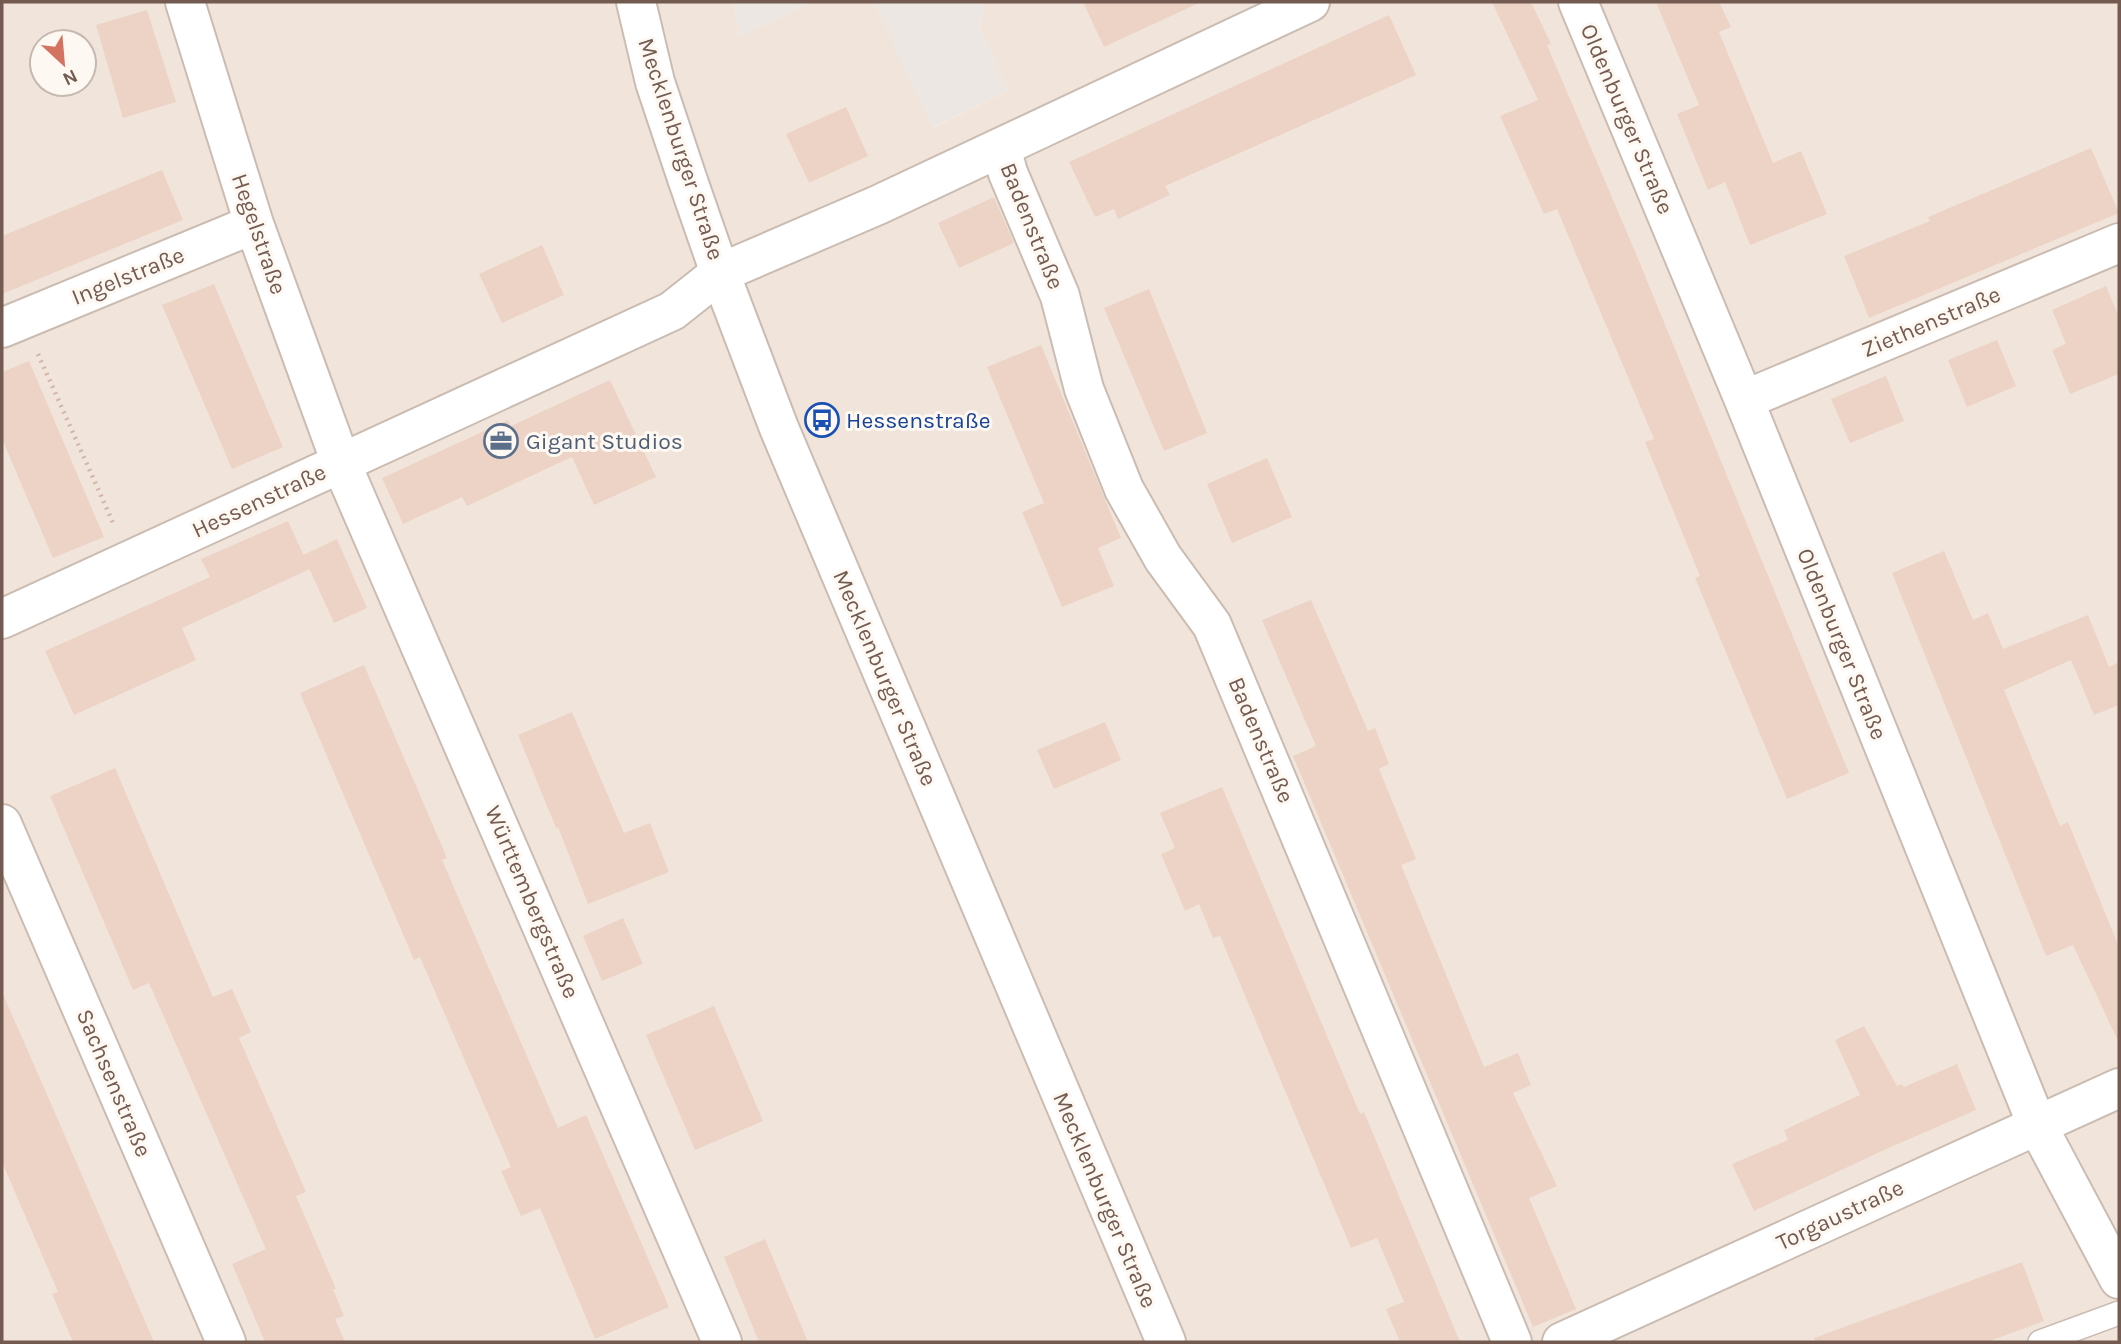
<svg xmlns="http://www.w3.org/2000/svg" width="2121" height="1344" viewBox="0 0 2121 1344" font-family="Karla,sans-serif">
<style>
.residential{fill:#f1e5db;fill-rule:evenodd}
.industrial{fill:#ece7e3}
.building{fill:#ecd3c6}
.lines{fill:none;stroke-linecap:round;stroke-linejoin:round}
.service-casing{stroke:#cbbcb2;stroke-width:26}
.minor-casing{stroke:#cbbcb2;stroke-width:42}
.tertiary-casing{stroke:#cbbcb2;stroke-width:42}
.path{stroke:#d1b6a9;stroke-width:4.5;stroke-dasharray:2 5;stroke-linecap:butt}
.service{stroke:#fff;stroke-width:23}
.minor{stroke:#fff;stroke-width:38}
.tertiary{stroke:#fff;stroke-width:38}
.labels{text-anchor:middle;dominant-baseline:central;stroke-width:6;stroke-linejoin:round;paint-order:stroke}
.street-label{font-size:23px;fill:#735b51;stroke:#fdf8f2}
.transit-label{font-size:23px;fill:#164399;stroke:#fdf8f2;text-anchor:start}
.service-label{font-size:23px;fill:#4e5e75;stroke:#fdf8f2;text-anchor:start}
</style>
<rect width="100%" height="100%" fill="#faf4eb"/>
<path class="residential" d="M 2,2 L 734,2 L 739,36 L 812,2 L 874,2 L 933,128 L 1008,91 L 980,30 L 984,2 L 2119,2 L 2119,1342 L 2,1342 ZM 42,42 L 84,42 L 84,84 L 42,84 Z"/>
<path class="industrial" d="M 734,2 L 812,2 L 739,36 Z
M 874,2 L 984,2 L 980,30 L 1008,91 L 932,128 Z"/>
<path class="building" d="M 1083,2 L 1201,2 L 1104,47 Z
M 1492,2 L 1531,2 L 1551,44 L 1547,45 L 1634,249 L 1849,773 L 1787,799 L 1695,578 L 1700,576 L 1645,442 L 1654,439 L 1557,209 L 1544,214 L 1500,116 L 1538,100 Z
M 1656,2 L 1719,2 L 1731,27 L 1719,32 L 1773,163 L 1801,151 L 1827,214 L 1750,245 L 1725,182 L 1708,190 L 1677,114 L 1699,105 Z
M 147,10 L 176,102 L 123,118 L 96,25 Z
M 1389,15 L 1416,75 L 1165,186 L 1170,195 L 1118,219 L 1114,209 L 1095,217 L 1069,162 Z
M 846,107 L 868,156 L 809,183 L 786,134 Z
M 2091,148 L 2119,213 L 1869,318 L 1844,256 L 1930,221 L 1928,217 Z
M 162,170 L 183,220 L 2,294 L 2,236 Z
M 994,197 L 1014,243 L 959,268 L 938,223 Z
M 542,245 L 564,295 L 502,323 L 479,274 Z
M 214,284 L 283,447 L 232,469 L 162,305 Z
M 2106,286 L 2119,317 L 2119,374 L 2070,394 L 2052,350 L 2066,344 L 2052,310 Z
M 1149,289 L 1207,433 L 1164,451 L 1104,308 Z
M 1997,340 L 2016,386 L 1967,407 L 1948,360 Z
M 1041,345 L 1121,538 L 1098,548 L 1114,586 L 1062,607 L 1022,512 L 1044,503 L 987,367 Z
M 29,361 L 104,537 L 53,558 L 2,439 L 2,372 Z
M 1886,376 L 1904,421 L 1850,443 L 1831,399 Z
M 610,380 L 656,477 L 594,505 L 572,457 L 467,506 L 462,497 L 403,524 L 382,478 L 508,420 L 511,426 Z
M 1267,458 L 1292,517 L 1232,543 L 1207,484 Z
M 288,521 L 310,569 L 182,628 L 196,660 L 74,715 L 45,651 L 210,577 L 201,559 Z
M 337,539 L 367,608 L 334,623 L 303,555 Z
M 1944,551 L 1973,620 L 1988,613 L 2003,649 L 2088,615 L 2109,667 L 2119,662 L 2119,705 L 2094,715 L 2071,660 L 2004,690 L 2060,826 L 2068,822 L 2119,947 L 2119,1043 L 2073,945 L 2046,956 L 1892,573 Z
M 1311,600 L 1368,731 L 1375,728 L 1389,764 L 1379,769 L 1416,859 L 1401,865 L 1484,1067 L 1518,1053 L 1531,1085 L 1513,1093 L 1557,1186 L 1529,1198 L 1576,1309 L 1533,1327 L 1293,756 L 1316,746 L 1262,620 Z
M 364,665 L 447,858 L 442,860 L 558,1128 L 586,1115 L 669,1307 L 595,1339 L 540,1208 L 521,1216 L 501,1171 L 511,1167 L 491,1121 L 420,957 L 414,960 L 300,693 Z
M 572,712 L 624,833 L 650,823 L 669,872 L 588,904 L 558,827 L 556,828 L 518,735 Z
M 1105,722 L 1121,760 L 1054,789 L 1037,750 Z
M 115,768 L 213,997 L 232,989 L 251,1032 L 239,1038 L 306,1192 L 296,1196 L 336,1289 L 333,1289 L 344,1316 L 335,1319 L 345,1342 L 265,1342 L 232,1264 L 266,1249 L 149,983 L 133,990 L 50,796 Z
M 1222,787 L 1360,1114 L 1364,1112 L 1460,1342 L 1400,1342 L 1386,1309 L 1404,1302 L 1377,1238 L 1351,1248 L 1220,936 L 1213,938 L 1199,904 L 1185,911 L 1161,854 L 1175,848 L 1160,813 Z
M 623,918 L 643,964 L 602,981 L 583,936 Z
M 2,992 L 49,1099 L 154,1342 L 73,1342 L 52,1294 L 58,1292 L 2,1162 Z
M 714,1006 L 763,1121 L 695,1150 L 646,1035 Z
M 1864,1026 L 1897,1086 L 1902,1084 L 1904,1087 L 1957,1064 L 1976,1110 L 1884,1150 L 1754,1211 L 1732,1164 L 1788,1140 L 1784,1130 L 1860,1095 L 1835,1040 Z
M 765,1239 L 808,1342 L 759,1342 L 724,1257 Z
M 2022,1262 L 2044,1321 L 1987,1342 L 1815,1342 L 1814,1338 Z"/>
<g class="lines">
<g class="service-casing">
<path id="service" d="M 2040,1342 L 2119,1313"/>
</g>
<g class="minor-casing">
<path id="minor" d="M 185,2 L 254,224 L 341,463 L 722,1342
M 1578,2 L 1744,400 L 2037,1125 L 2119,1279
M 1001,147 L 1008,173 L 1060,296 L 1084,389 L 1124,489 L 1163,558 L 1212,625 L 1512,1342
M 2,328 L 254,224
M 1744,400 L 2119,243
M 2,619 L 672,311 L 720,273 L 878,205 L 1310,2
M 2,824 L 226,1342
M 1562,1342 L 2119,1088"/>
</g>
<g class="tertiary-casing">
<path id="tertiary" d="M 636,2 L 655,82 L 688,181 L 720,273 L 779,428 L 1166,1342"/>
</g>
<path class="path" d="M 38,354 L 114,525"/>
<use href="#service" class="service"/>
<use href="#minor" class="minor"/>
<use href="#tertiary" class="tertiary"/>
</g>
<defs>
<g id="bus-ring" transform="scale(1.75)"><circle r="9.5" fill="#fdf8f2" stroke="#1a4fb4" stroke-width="1.5"/><path d="M-5-6H5V4H4V6H2V4H-2V6H-4V4H-5ZM-3.5-4V0h7V-4ZM-3.5 1.2v1.5H-2V1.2ZM2 1.2v1.5H3.5V1.2Z" fill="#1a4fb4"/></g>
<g id="office-ring" transform="scale(1.75)"><circle r="9.5" fill="#fdf8f2" stroke="#5c6f8a" stroke-width="1.5"/><path d="M-6-3h4V-5.5h4V-3h4V5H-6ZM-1-4.5V-3h2v-1.5ZM-6 0V1H6V0Z" fill="#5c6f8a"/></g>
</defs>
<g fill-rule="evenodd">
<use href="#bus-ring" x="822" y="420"/>
<use href="#office-ring" x="501" y="441"/>
</g>
<g class="labels">
<g class="street-label">
<text transform="translate(1627 119) rotate(67)">Oldenburger Straße</text>
<text transform="translate(681 149) rotate(72)">Mecklenburger Straße</text>
<text transform="translate(1032 226) rotate(68)">Badenstraße</text>
<text transform="translate(259 234) rotate(71)">Hegelstraße</text>
<text transform="translate(128 276) rotate(-22)">Ingelstraße</text>
<text transform="translate(1931 322) rotate(-23)">Ziethenstraße</text>
<text transform="translate(259 501) rotate(-25)">Hessenstraße</text>
<text transform="translate(1842 644) rotate(68)">Oldenburger Straße</text>
<text transform="translate(885 678) rotate(67)">Mecklenburger Straße</text>
<text transform="translate(1261 740) rotate(67)">Badenstraße</text>
<text transform="translate(532 902) rotate(67)">Württembergstraße</text>
<text transform="translate(114 1083) rotate(67)">Sachsenstraße</text>
<text transform="translate(1105 1200) rotate(67)">Mecklenburger Straße</text>
<text transform="translate(1840 1215) rotate(-25)">Torgaustraße</text>
</g>
<g class="transit-label">
<text x="846" y="420">Hessenstraße</text>
</g>
<g class="service-label">
<text x="526" y="441">Gigant Studios</text>
</g>
</g>
<rect width="2121" height="1344" fill="none" stroke="#735b51" stroke-width="7"/>
<g transform="translate(63 63) rotate(154)"><circle r="33" fill="#fdf8f2" stroke="#c6b9b2" stroke-width="2"/>
<path d="M0-5L12 26L0 18L-12 26Z" fill="#d47361"/>
<text y="-10" font-size="19" font-weight="bold" text-anchor="middle" fill="#735b51">N</text>
</g>
</svg>
